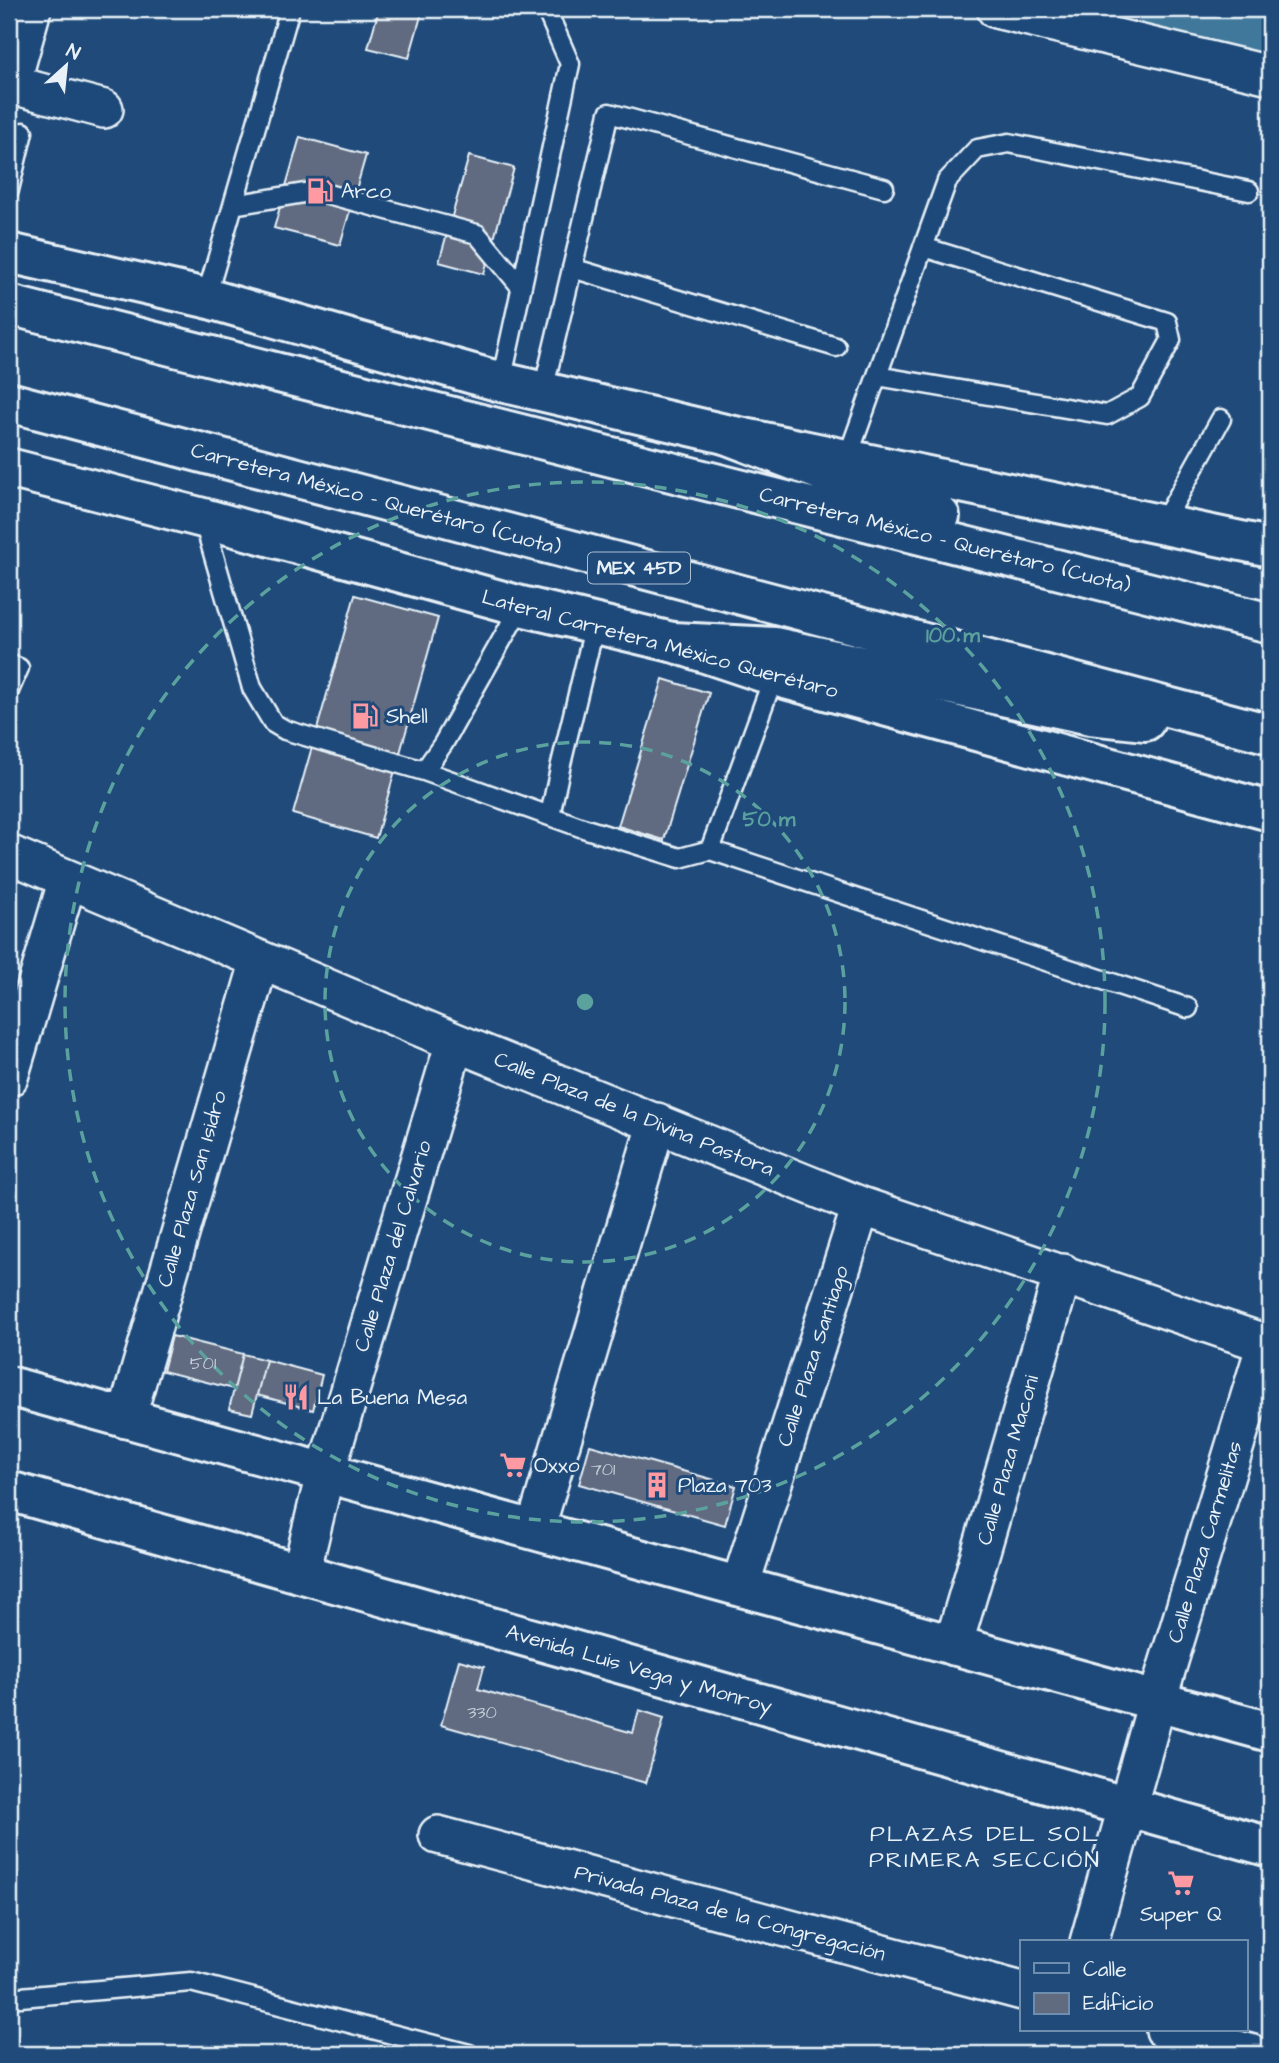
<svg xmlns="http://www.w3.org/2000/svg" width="1279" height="2063" viewBox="0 0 1279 2063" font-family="'Architects Daughter',sans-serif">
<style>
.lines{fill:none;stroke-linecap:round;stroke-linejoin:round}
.canal{stroke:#40789b;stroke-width:37}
.building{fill:#606b80;stroke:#e8f1f8;stroke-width:2}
.service-casing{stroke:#e8f1f8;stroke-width:23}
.minor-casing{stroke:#e8f1f8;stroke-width:42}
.secondary-casing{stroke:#e8f1f8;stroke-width:44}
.trunk-casing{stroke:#e8f1f8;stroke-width:44}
.service{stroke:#1f4a7a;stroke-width:18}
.minor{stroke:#1f4a7a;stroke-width:37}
.secondary{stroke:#1f4a7a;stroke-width:38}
.trunk{stroke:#1f4a7a;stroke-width:38}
.ring{fill:none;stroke:#5ba19e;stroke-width:3.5;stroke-dasharray:12 9}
.labels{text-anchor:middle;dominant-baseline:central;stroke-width:6;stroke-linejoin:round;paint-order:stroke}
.number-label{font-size:18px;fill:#c6d0da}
.shield{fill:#1f4a7a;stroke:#acbfd2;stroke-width:2}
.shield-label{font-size:19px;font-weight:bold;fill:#e8f1f8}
.poi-label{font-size:21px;fill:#e8f1f8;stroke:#1f4a7a;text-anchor:start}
.street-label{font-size:21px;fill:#e8f1f8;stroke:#1f4a7a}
.neighbourhood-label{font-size:23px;letter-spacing:2px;fill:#e8f1f8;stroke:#1f4a7a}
.centre{fill:#5ba19e;stroke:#1f4a7a;stroke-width:3.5}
.ring-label{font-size:21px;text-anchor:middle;font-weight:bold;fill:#5ba19e;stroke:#1f4a7a;stroke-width:6;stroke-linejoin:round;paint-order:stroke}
</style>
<rect width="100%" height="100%" fill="#1f4a7a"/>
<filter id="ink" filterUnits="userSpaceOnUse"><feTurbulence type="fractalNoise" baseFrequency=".0143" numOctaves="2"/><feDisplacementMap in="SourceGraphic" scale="14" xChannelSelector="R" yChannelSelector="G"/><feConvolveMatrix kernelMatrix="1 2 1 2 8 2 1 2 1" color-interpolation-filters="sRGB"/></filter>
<g filter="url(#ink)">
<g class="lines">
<path class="canal" d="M 1153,9 L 1270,35"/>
</g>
<path class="building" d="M 379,9 L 423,9 L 409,58 L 368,48 Z
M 300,137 L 366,155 L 340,245 L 274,228 Z
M 469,156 L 514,168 L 484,274 L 439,262 Z
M 355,595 L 438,618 L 376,838 L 293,814 Z
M 663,679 L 709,693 L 664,840 L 618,826 Z
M 172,1336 L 243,1354 L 234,1389 L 163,1371 Z
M 243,1354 L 266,1360 L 252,1414 L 229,1409 Z
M 266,1360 L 322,1375 L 313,1410 L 257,1395 Z
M 590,1445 L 736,1486 L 725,1525 L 579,1484 Z
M 459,1660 L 484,1667 L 478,1689 L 633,1733 L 639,1710 L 664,1718 L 646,1783 L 441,1725 Z"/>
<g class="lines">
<g class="service-casing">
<path id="service" d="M 9,190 L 23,132
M 233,205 L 316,191 L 477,234 L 521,287
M 572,268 L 836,347
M 206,298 L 290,9
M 877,376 L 1107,415 L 1140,397 L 1171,340 L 1167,322 L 923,247
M 501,382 L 570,64 L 546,9
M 543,391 L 609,113 L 884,188
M 847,459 L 947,181 L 977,149 L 1009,143 L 1249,191
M 203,518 L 252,688 L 273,723 L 285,730 L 424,771 L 583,828 L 680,858 L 710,850 L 774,676
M 1162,525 L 1221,419
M 9,664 L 19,668 L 9,691
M 424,771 L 443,744 L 521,606
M 550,815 L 561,764 L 595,624
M 710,850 L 1188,1008
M 9,1998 L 191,1982 L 469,2054"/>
</g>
<g class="minor-casing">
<path id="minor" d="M 996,9 L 1270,75
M 9,84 L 104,109
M 11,84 L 32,9
M 9,854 L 455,1042 L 861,1206 L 1270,1345
M 9,1077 L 68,879
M 126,1419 L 260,960
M 535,1530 L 657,1122
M 301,1573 L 325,1474 L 455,1042
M 740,1586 L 861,1206
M 953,1646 L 1063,1273
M 438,1835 L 1022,1991
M 1089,1942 L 1165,1674 L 1266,1344
M 1165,2030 L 1253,2054"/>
</g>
<g class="secondary-casing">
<path id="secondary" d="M 9,253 L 206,298 L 501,382 L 725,434 L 1270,547
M 9,468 L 203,518 L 521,606 L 672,642 L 774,676 L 1270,811
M 9,1386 L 1270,1732
M 9,1491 L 1270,1847"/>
</g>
<g class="trunk-casing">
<path id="trunk" d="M 9,305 L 1270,623
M 9,402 L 1270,734
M 725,434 L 940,516
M 672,642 L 775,647 L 1090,715 L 1145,721"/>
</g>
<use href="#service" class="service"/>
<use href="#minor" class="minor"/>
<use href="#secondary" class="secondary"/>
<use href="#trunk" class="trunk"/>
</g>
</g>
<g class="ring">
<circle cx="585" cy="1002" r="260"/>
<circle cx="585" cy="1002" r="520"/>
</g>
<defs>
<g id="fuel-bare" transform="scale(2.1)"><path d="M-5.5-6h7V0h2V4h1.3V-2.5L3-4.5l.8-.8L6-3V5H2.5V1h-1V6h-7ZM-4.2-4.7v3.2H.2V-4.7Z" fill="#ff9aa2" stroke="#1f4a7a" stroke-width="2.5" paint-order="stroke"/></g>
<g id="restaurant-bare" transform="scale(2.1)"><path d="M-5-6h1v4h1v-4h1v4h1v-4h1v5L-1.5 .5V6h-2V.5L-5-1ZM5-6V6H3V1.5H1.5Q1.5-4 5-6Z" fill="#ff9aa2" stroke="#1f4a7a" stroke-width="2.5" paint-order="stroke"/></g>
<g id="supermarket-bare" transform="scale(2.1)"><path d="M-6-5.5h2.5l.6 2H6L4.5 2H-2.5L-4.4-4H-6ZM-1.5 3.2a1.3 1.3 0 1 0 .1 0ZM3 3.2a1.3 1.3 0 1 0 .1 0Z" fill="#ff9aa2" stroke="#1f4a7a" stroke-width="2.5" paint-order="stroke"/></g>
<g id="building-bare" transform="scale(2.1)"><path d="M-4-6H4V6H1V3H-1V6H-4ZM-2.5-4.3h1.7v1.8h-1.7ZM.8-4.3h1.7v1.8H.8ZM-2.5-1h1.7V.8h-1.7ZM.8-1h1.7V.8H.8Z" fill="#ff9aa2" stroke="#1f4a7a" stroke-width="2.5" paint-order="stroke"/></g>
</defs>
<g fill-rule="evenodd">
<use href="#fuel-bare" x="320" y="191"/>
<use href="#fuel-bare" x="365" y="716"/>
<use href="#restaurant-bare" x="296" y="1397"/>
<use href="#supermarket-bare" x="513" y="1465"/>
<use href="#building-bare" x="657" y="1485"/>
<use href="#supermarket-bare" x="1181" y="1883"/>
</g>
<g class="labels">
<g class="number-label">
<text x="203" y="1363">501</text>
<text x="603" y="1469">701</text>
<text x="482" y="1712">330</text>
</g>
<rect class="shield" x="588" y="552.5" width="102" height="31" rx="5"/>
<g class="shield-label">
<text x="639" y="568">MEX 45D</text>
</g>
<g class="poi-label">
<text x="341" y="191">Arco</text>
<text x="386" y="716">Shell</text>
<text x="317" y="1397">La Buena Mesa</text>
<text x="534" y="1465">Oxxo</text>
<text x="678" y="1485">Plaza 703</text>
<text x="1181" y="1914" text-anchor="middle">Super Q</text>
</g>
<g class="street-label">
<text transform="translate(376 499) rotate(15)">Carretera México - Querétaro (Cuota)</text>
<text transform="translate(945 540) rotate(14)">Carretera México - Querétaro (Cuota)</text>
<text transform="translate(660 644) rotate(15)">Lateral Carretera México Querétaro</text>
<text transform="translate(634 1114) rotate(22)">Calle Plaza de la Divina Pastora</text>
<text transform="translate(192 1189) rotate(-74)">Calle Plaza San Isidro</text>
<text transform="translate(393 1246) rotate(-73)">Calle Plaza del Calvario</text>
<text transform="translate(813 1356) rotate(-72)">Calle Plaza Santiago</text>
<text transform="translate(1008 1460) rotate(-74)">Calle Plaza Maconi</text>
<text transform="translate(1205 1542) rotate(-73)">Calle Plaza Carmelitas</text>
<text transform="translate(639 1669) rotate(16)">Avenida Luis Vega y Monroy</text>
<text transform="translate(730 1913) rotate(15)">Privada Plaza de la Congregación</text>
</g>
<g class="neighbourhood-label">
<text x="985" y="1834">PLAZAS DEL SOL<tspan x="985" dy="26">PRIMERA SECCIÓN</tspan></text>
</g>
</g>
<circle cx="585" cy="1002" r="10" class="centre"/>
<g class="ring-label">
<text x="953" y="642">100 m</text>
<text x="769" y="826">50 m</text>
</g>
<rect width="1279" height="2063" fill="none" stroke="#1f4a7a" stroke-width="35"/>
<rect x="18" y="18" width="1244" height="2028" fill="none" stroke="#e8f1f8" stroke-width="2.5" filter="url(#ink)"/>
<rect x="1020" y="1940" width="228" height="91" fill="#1f4a7a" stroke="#6f8dac" stroke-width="2"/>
<rect x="1034" y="1963" width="35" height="10" fill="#1f4a7a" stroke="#6f8dac" stroke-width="2"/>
<text x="1083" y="1976" font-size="21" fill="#e8f1f8">Calle</text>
<rect x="1034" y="1993" width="35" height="21" fill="#606b80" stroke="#6f8dac" stroke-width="2"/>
<text x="1083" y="2010" font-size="21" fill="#e8f1f8">Edificio</text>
<g transform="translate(66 66) rotate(27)" stroke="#1f4a7a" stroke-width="5" paint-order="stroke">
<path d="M0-5L12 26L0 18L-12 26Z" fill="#e8f1f8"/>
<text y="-10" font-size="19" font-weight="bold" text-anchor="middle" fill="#e8f1f8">N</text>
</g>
</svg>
